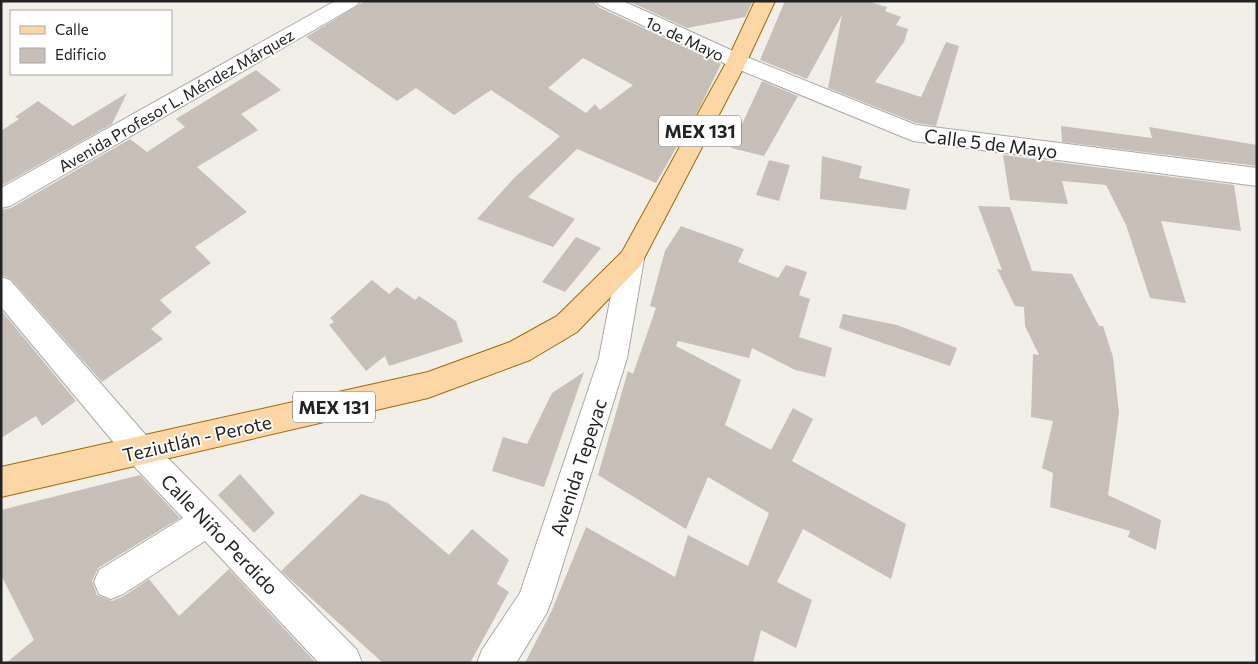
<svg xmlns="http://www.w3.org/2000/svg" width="1258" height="664" viewBox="0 0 1258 664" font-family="Commissioner,sans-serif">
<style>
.building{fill:#c7bfb8;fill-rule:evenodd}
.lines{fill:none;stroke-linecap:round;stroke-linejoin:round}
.minor-casing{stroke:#a9a9a9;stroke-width:2}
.major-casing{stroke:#a06b00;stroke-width:2}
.minor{fill:#fff;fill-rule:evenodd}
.major{fill:#fcd6a4;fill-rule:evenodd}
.labels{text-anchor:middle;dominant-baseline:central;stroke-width:4;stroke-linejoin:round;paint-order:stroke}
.far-street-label{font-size:16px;fill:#222;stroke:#fff}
.shield{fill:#fff;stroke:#646464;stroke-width:1}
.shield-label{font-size:18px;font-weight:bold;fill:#222}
.street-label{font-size:19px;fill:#222;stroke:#fff}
</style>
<rect width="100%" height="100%" fill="#f2efe9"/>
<path class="building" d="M 365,1 L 594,1 L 598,7 L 721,64 L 701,105 L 656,183 L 577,149 L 528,197 L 575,219 L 553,247 L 477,219 L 514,178 L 560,136 L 491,90 L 454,115 L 416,88 L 397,101 L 306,37 ZM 583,58 L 633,85 L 600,110 L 595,104 L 586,113 L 548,88 Z
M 628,1 L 753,1 L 745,17 L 687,28 Z
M 785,1 L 867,1 L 887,7 L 885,11 L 901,17 L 896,25 L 908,29 L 904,42 L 875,82 L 921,97 L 946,42 L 959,46 L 936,126 L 916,123 L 828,88 L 842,15 L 807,79 L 760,60 Z
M 256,70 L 281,90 L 241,114 L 258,130 L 197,167 L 247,212 L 195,247 L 211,263 L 160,300 L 172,312 L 151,329 L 163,339 L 102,382 L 11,279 L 1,275 L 1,210 L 11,208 L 130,139 L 147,152 L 185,127 L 176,119 Z
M 762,81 L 798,96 L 764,156 L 731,148 Z
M 127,93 L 112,124 L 1,186 L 1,131 L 19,119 L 15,117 L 38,101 L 73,126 Z
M 1061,126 L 1152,138 L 1149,127 L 1257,145 L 1257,166 L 1062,142 Z
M 1003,155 L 1234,185 L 1241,231 L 1161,221 L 1186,303 L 1150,298 L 1126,225 L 1106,185 L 1062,181 L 1068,204 L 1010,200 Z
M 822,156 L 862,166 L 859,178 L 910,189 L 906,210 L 820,199 Z
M 769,160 L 790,165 L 779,201 L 756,195 Z
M 978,206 L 1010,207 L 1032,271 L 1072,274 L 1099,326 L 1103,326 L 1113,357 L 1119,413 L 1108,495 L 1161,520 L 1156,550 L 1128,537 L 1130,531 L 1050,507 L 1053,473 L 1042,468 L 1053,421 L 1031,417 L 1033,354 L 1039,355 L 1025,326 L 1024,307 L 1015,306 L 997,269 L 1002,270 Z
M 681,226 L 744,249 L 738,262 L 778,278 L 786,265 L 807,272 L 799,295 L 810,299 L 799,337 L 832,348 L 825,377 L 795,370 L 752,348 L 749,358 L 678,341 L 676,346 L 741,380 L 725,425 L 771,450 L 793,408 L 813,419 L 792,461 L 906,524 L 891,579 L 803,529 L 777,582 L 812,600 L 796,648 L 761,630 L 753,663 L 525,663 L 552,610 L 586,527 L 675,577 L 688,535 L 748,566 L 769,513 L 708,477 L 686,529 L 598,475 L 628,371 L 633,374 L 656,308 L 650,306 L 665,251 Z
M 576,237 L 601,248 L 565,292 L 542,282 Z
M 372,280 L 389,294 L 397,287 L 415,300 L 419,296 L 456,321 L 463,342 L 389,366 L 385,356 L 366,371 L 329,325 L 334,322 L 330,318 Z
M 1,310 L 76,401 L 42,426 L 36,416 L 1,438 Z
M 843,314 L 897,325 L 957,348 L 950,366 L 839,328 Z
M 584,372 L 544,487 L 492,471 L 503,437 L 527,444 L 552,393 Z
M 240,474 L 275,513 L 254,533 L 218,495 Z
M 140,475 L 180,518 L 98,568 L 92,581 L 97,595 L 112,601 L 124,596 L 149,579 L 179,616 L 229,569 L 316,663 L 6,663 L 34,640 L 1,575 L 1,510 Z
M 361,494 L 388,503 L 449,555 L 472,529 L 509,560 L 497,584 L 509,592 L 470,663 L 383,663 L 281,571 Z"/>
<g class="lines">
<g class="minor-casing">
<path id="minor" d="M 335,1 L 360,1 L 357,5 L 10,206 L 1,208 L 1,188 Z
M 596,1 L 623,1 L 744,56 L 916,125 L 1257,168 L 1257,186 L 913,141 L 730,66 L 599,5 Z
M 631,249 L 640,252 L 644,259 L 627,358 L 551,602 L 546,614 L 516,663 L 477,663 L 482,650 L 520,593 L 599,358 L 618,259 L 622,252 Z
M 1,277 L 10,280 L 152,442 L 357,650 L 362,663 L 319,663 L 205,541 L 123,594 L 111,599 L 99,594 L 94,582 L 99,570 L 183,518 L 130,462 L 1,307 Z"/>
</g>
<g class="major-casing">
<path id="major" d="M 755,1 L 775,1 L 747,61 L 640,266 L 577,332 L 530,360 L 428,398 L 1,497 L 1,467 L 428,372 L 510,342 L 557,316 L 622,252 L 727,61 Z"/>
</g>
<use href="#minor" class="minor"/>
<use href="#major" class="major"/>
</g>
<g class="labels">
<g class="far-street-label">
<text transform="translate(685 38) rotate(25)">1o. de Mayo</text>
<text transform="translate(176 100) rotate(-30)">Avenida Profesor L. Méndez Márquez</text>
</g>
<g class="shield">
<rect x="659" y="115.5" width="82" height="31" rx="4"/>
<rect x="293" y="391.5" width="82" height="31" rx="4"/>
</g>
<g class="shield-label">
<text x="700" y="131">MEX 131</text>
<text x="334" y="407">MEX 131</text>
</g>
<g class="street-label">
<text transform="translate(991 143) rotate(7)">Calle 5 de Mayo</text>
<text transform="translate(197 438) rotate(-13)">Teziutlán - Perote</text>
<text transform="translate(578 467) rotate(-72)">Avenida Tepeyac</text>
<text transform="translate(220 534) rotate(46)">Calle Niño Perdido</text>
</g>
</g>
<rect width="1258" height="664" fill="none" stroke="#222222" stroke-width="5"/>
<rect x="10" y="10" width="162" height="65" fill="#ffffff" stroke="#a7a7a7"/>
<rect x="20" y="26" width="25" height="8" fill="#fcd6a4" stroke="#a7a7a7"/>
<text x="55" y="35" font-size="15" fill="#222222">Calle</text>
<rect x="20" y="48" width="25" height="15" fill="#c7bfb8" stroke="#a7a7a7"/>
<text x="55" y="60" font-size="15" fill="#222222">Edificio</text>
</svg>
